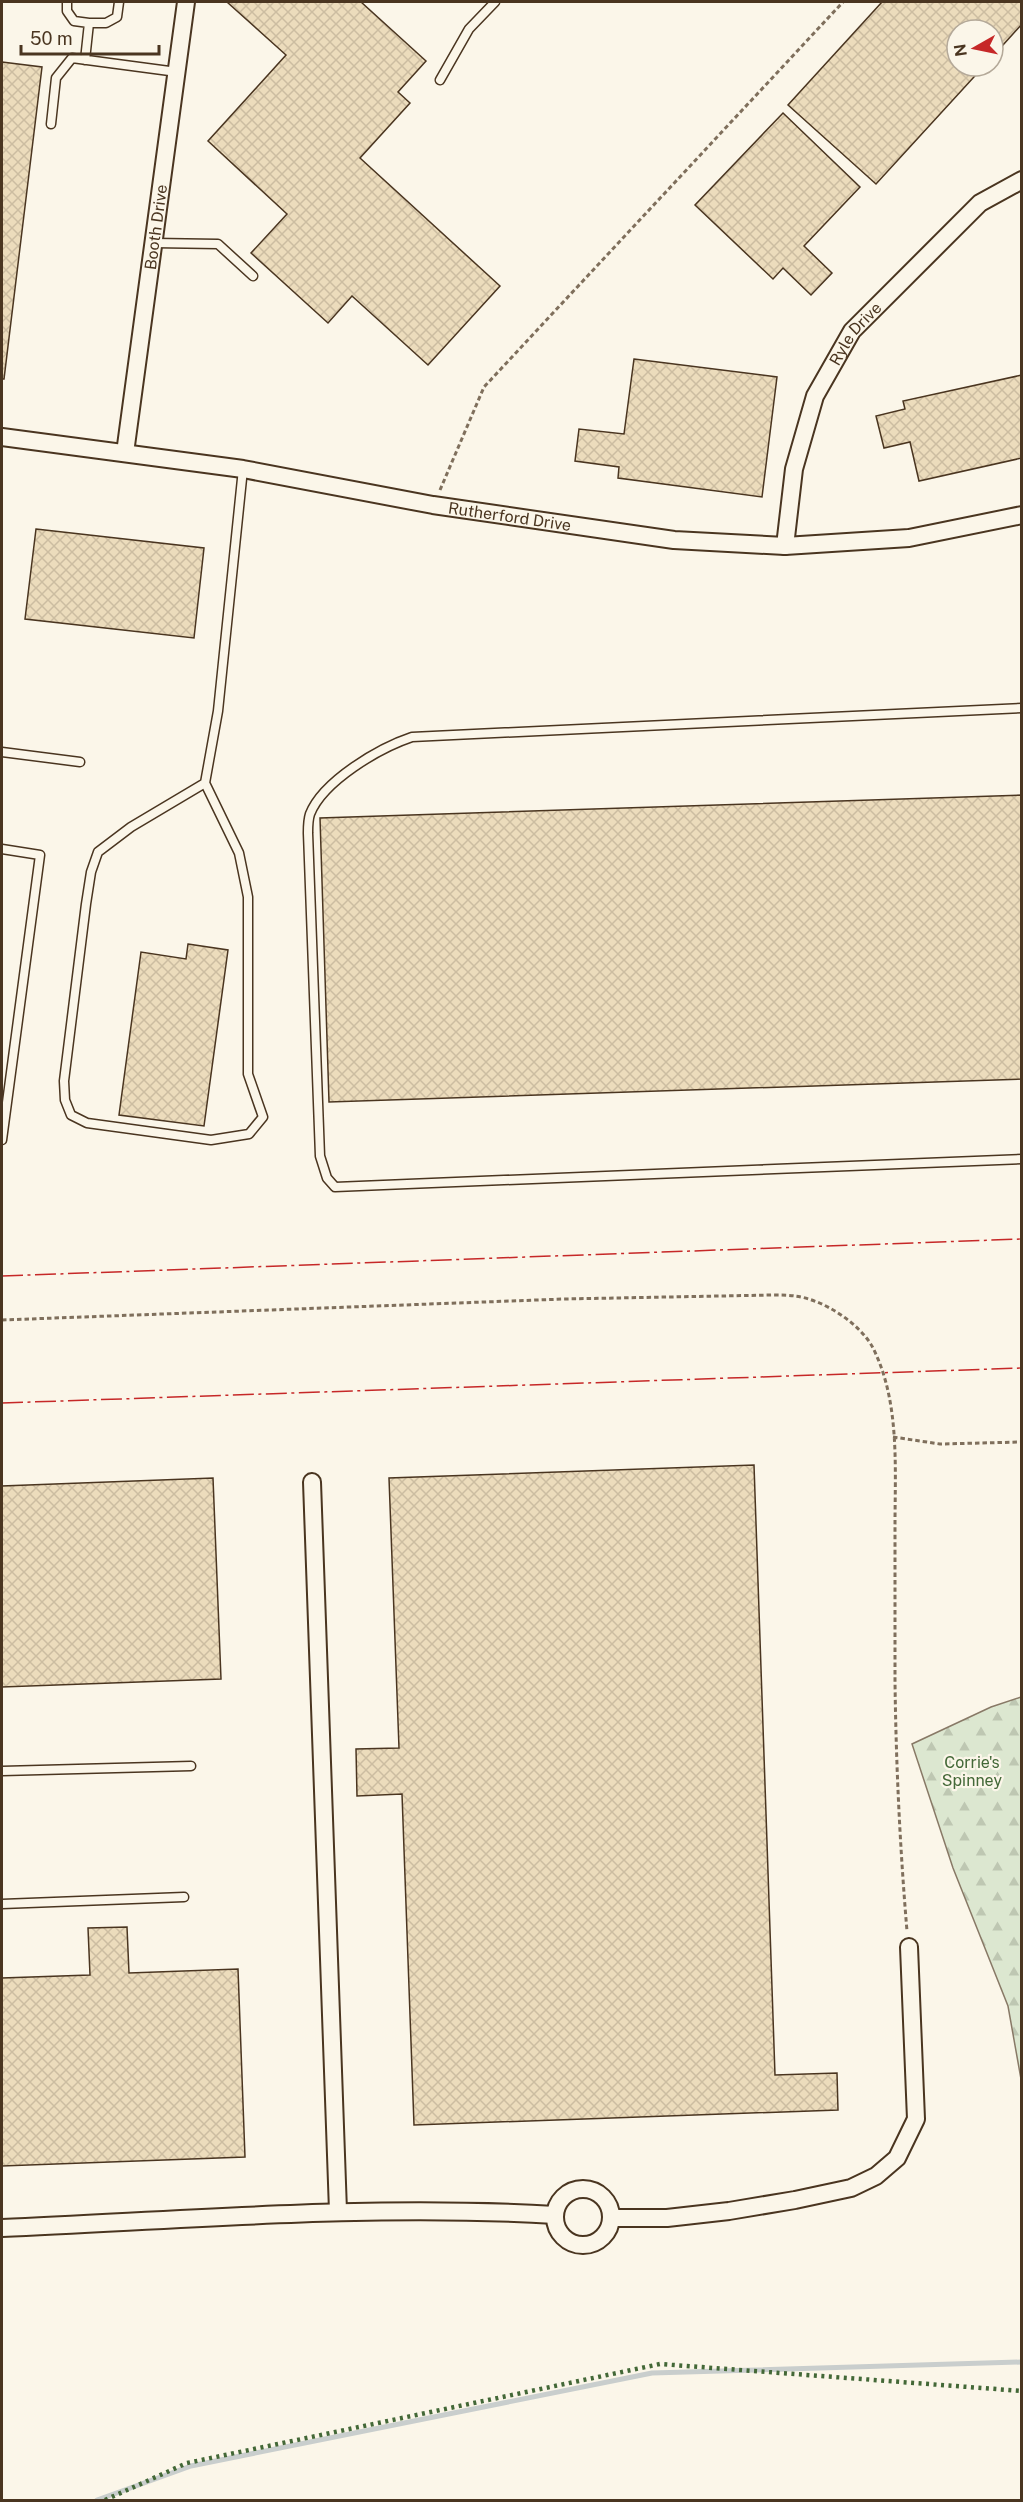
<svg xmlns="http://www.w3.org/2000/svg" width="1023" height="2502" viewBox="0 0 1023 2502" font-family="'Public Sans',sans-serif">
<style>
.forest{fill:url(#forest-firs);stroke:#887966;stroke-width:1.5}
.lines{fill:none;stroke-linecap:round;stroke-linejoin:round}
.stream{stroke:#c9cecd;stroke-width:5}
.building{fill:url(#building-cross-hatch);stroke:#4a3520;stroke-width:1.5}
.lane-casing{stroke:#4a3520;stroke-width:11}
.street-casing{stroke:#4a3520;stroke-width:20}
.path{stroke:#7f6f5c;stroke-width:3;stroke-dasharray:4.5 3;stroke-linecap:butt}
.lane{stroke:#fbf6e9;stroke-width:8}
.street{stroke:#fbf6e9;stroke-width:16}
.hedge{stroke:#436837;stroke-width:4.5;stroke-dasharray:3 4.5;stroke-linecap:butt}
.power{stroke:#c62828;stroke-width:1.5;stroke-dasharray:21 4.5 3 4.5;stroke-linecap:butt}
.labels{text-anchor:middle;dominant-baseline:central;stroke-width:4.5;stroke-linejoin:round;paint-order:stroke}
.street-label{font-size:16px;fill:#4a3520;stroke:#fbf6e9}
.park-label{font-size:16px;fill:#436837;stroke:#fbf6e9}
</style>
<defs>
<pattern id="forest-firs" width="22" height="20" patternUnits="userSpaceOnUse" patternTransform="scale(1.5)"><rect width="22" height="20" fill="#dce7d0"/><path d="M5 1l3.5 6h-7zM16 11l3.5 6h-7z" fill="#bec7b2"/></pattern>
<pattern id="building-cross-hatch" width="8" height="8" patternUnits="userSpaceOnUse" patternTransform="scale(1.5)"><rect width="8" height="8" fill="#ecdcbc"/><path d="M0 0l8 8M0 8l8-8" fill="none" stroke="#ccbda1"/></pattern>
</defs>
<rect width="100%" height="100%" fill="#fbf6e9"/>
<path class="forest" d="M 1021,1697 L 1022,1697 L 1021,2079 L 1008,2006 L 953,1868 L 912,1744 L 991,1707 Z"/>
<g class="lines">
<path class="stream" d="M 97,2500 L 191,2466 L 652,2373 L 1022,2362"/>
</g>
<path class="building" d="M 227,2 L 361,2 L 426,61 L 398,92 L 410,103 L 360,158 L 500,286 L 428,365 L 352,296 L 328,323 L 251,253 L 287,214 L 208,141 L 286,55 Z
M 882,2 L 1022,2 L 1022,24 L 993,56 L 993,30 L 957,30 L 957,66 L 984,66 L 876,184 L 788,105 Z
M 2,62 L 42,67 L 4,379 L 2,379 Z
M 783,113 L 860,187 L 804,246 L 832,273 L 811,295 L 783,268 L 773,279 L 695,205 Z
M 634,359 L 777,377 L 762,497 L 618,478 L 619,467 L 575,461 L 579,429 L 624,434 Z
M 1022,375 L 1022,458 L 919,481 L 910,442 L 884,448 L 876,416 L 905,409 L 903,401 Z
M 36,529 L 204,548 L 194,638 L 25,619 Z
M 1022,795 L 1022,1079 L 329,1102 L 320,818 Z
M 188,944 L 228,950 L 204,1126 L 119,1115 L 141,952 L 186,959 Z
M 754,1465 L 775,2075 L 837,2073 L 838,2110 L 414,2125 L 402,1794 L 357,1796 L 356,1749 L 399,1748 L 389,1478 Z
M 213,1478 L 221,1679 L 2,1687 L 2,1486 Z
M 127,1927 L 129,1973 L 238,1969 L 245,2157 L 2,2166 L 2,1978 L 90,1975 L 88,1928 Z"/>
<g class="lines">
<g class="lane-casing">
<path id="lane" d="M 67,2 L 67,11 L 74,21 L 89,23
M 85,60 L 89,23 L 106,23 L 117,17 L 119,2
M 440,80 L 469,29 L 495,2
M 51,124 L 56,78 L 72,58 L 177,72
M 154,243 L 218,244 L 253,276
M 1022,708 L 412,737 C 379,748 323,781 310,814 C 308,820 308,827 308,833 L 320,1156 L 327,1178 L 335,1187 L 1022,1159
M 2,752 L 80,762
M 205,783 L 131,827 L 98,852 L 91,872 L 86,904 L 64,1081 L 65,1100 L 71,1115 L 87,1123 L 211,1140 L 249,1134 L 263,1117 L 248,1074 L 248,897 L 239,853 L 205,783 L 218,711 L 243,469
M 2,849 L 40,855 L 2,1140
M 2,1771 L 191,1766
M 2,1904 L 184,1897"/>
</g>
<g class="street-casing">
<g id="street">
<path id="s1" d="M 2,437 L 243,469 L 433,505 L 674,540 L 785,546 L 909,538 L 1022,515"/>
<path id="s2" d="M 125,453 L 186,2"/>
<path id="s3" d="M 785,546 L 794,469 L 815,396 L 852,331 L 980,203 L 1022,180"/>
<path d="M 312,1482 L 338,2211"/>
<circle cx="583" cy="2217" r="28"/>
<path d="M 611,2218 L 667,2218 L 729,2211 L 795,2200 L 851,2188 L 876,2176 L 897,2158 L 916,2119 L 909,1947"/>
<path d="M 2,2228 C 186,2220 370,2204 555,2215"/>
</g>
</g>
<path class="path" d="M 440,490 L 484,387 L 843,2
M 2,1320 L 564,1299 L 772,1295 C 780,1295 788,1295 795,1296 C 822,1299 860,1323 873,1348 C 900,1402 895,1467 895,1526 C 895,1578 895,1630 895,1681 C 896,1765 900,1848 907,1931
M 893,1437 L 940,1444 L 1022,1442"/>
<use href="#lane" class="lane"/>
<use href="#street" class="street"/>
<path class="hedge" d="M 105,2500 L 187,2463 L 660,2364 L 1022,2391"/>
<path class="power" d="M 2,1276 L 1022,1239
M 2,1403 L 1022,1368"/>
</g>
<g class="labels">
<g class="street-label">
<text stroke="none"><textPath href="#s2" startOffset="228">Booth Drive</textPath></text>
<text stroke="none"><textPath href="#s3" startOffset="228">Ryle Drive</textPath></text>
<text stroke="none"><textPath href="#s1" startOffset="514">Rutherford Drive</textPath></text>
</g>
<g class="park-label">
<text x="972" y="1762">Corrie's<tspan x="972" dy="18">Spinney</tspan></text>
</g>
</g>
<rect width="1023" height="2502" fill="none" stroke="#4a3520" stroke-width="6"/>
<g transform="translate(975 48) rotate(261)"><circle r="28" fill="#fbf6e9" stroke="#b4a999" stroke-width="1.5"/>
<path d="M0-4.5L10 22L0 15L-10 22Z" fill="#c62828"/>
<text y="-9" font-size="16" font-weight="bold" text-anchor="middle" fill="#4a3520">N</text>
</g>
<path d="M21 45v9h138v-9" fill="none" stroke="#4a3520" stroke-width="3"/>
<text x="30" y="45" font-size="18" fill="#4a3520" stroke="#fbf6e9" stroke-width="4.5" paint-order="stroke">50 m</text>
</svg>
